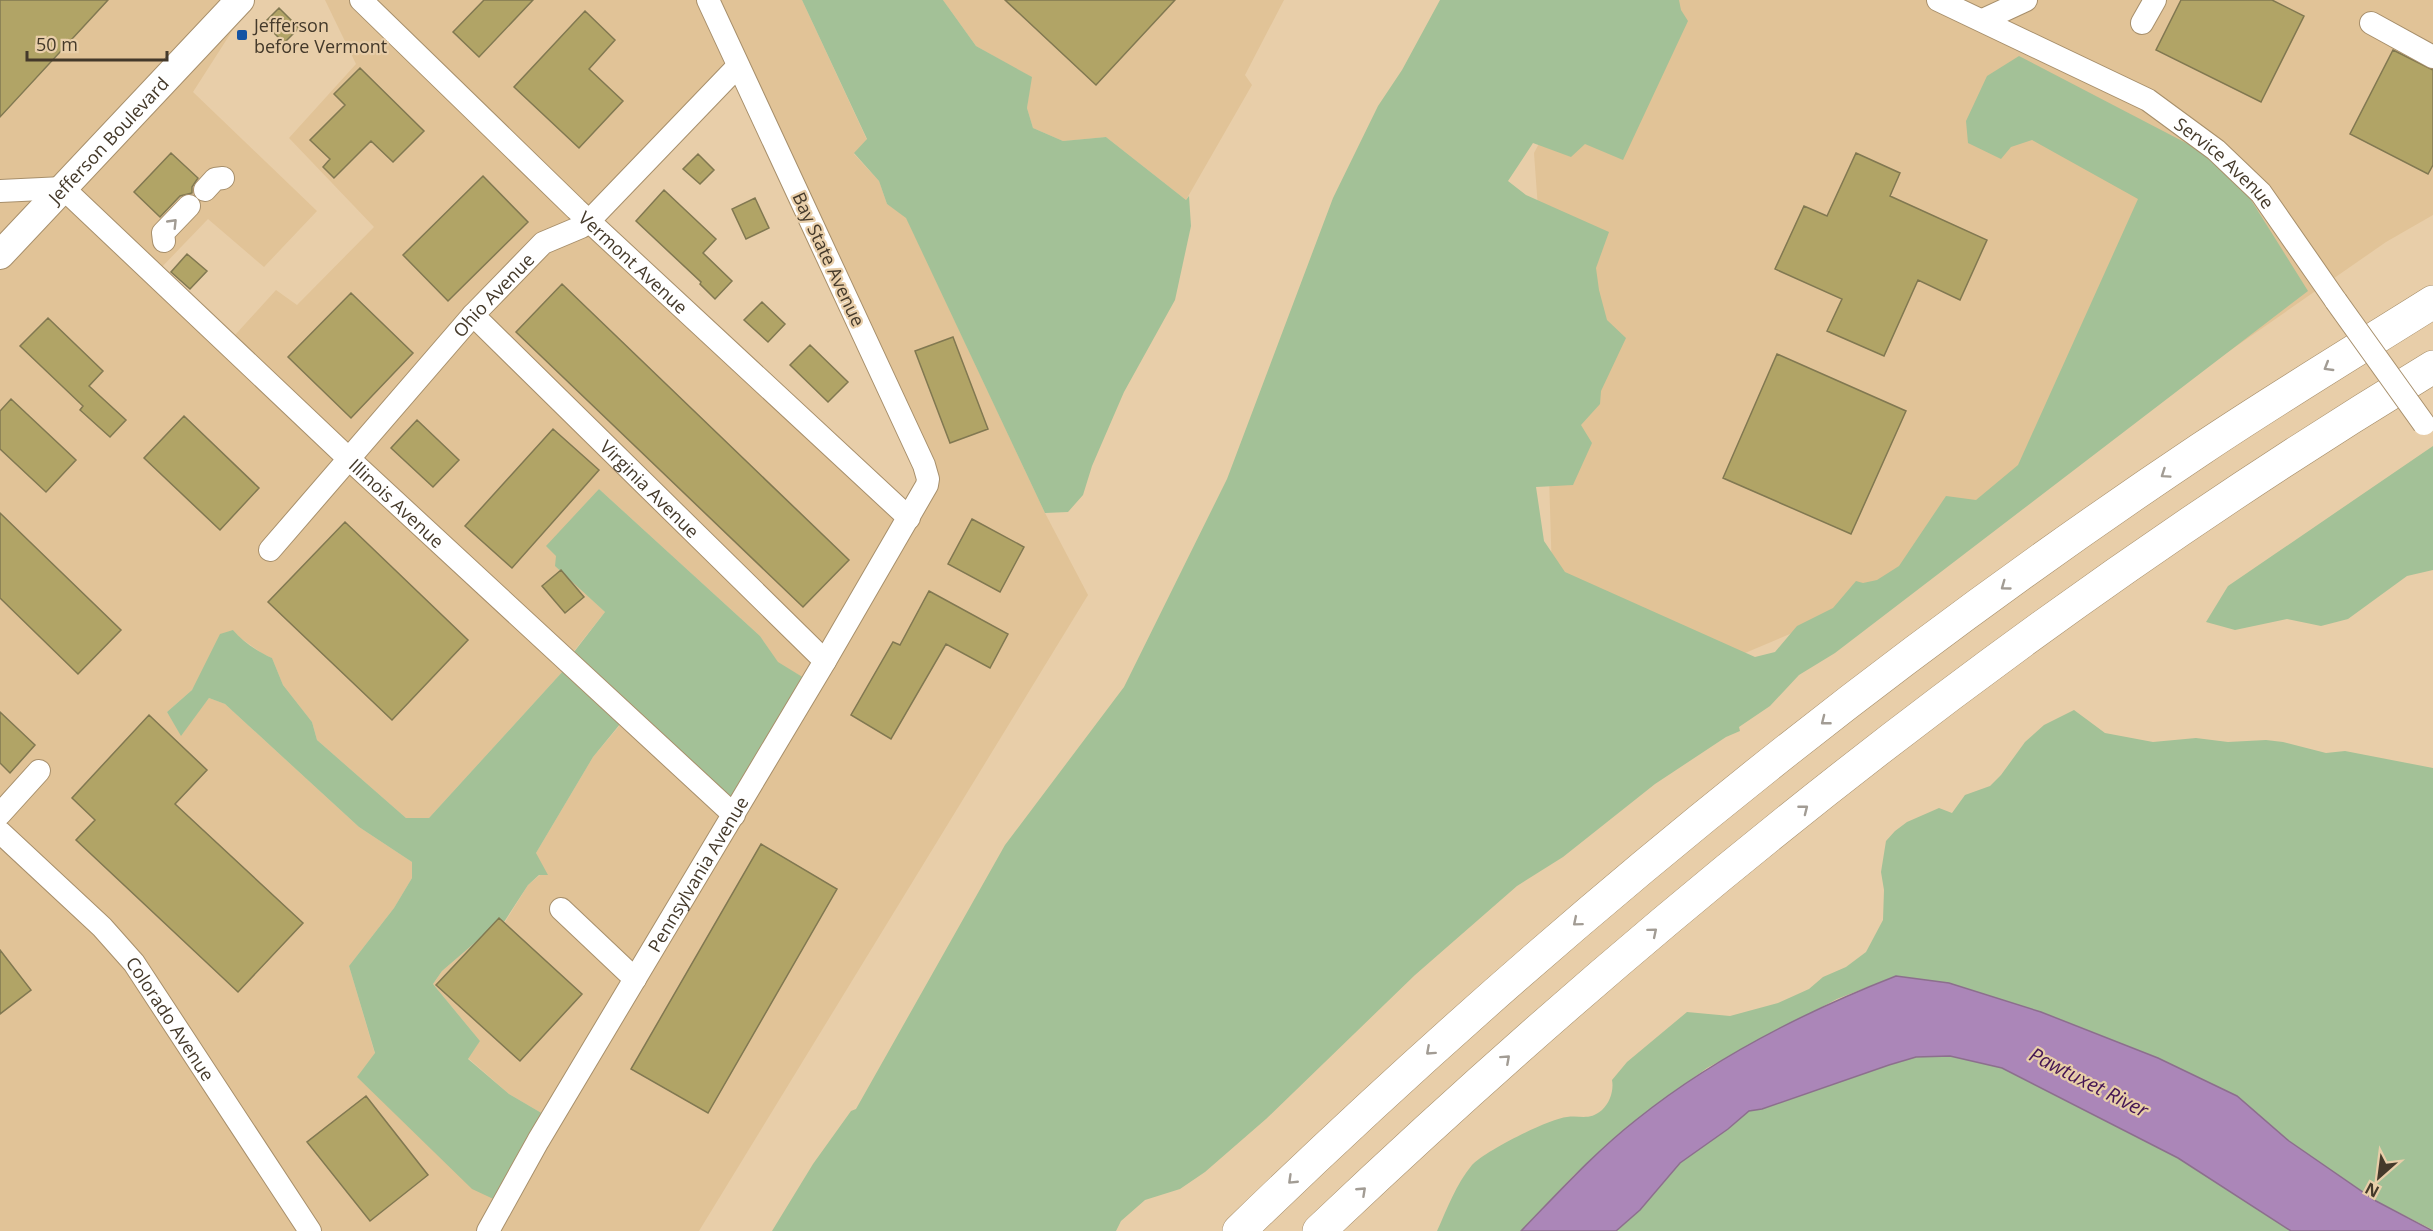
<svg xmlns="http://www.w3.org/2000/svg" width="2433" height="1231" viewBox="0 0 2433 1231" font-family="'Open Sans',sans-serif">
<style>
.built{fill:#e1c397;fill-rule:evenodd}
.green{fill:#a3c197}
.water{fill:#ab86b8;stroke:#8c6f8d;stroke-width:1.5}
.building{fill:#b1a466;stroke:#817851;stroke-width:1.5}
.lines{fill:none;stroke-linecap:round;stroke-linejoin:round}
.minor-casing{stroke:#a78f6b;stroke-width:24}
.major-casing{stroke:#a78f6b;stroke-width:30}
.highway-casing{stroke:#a78f6b;stroke-width:34}
.minor{stroke:#fff;stroke-width:22}
.major{stroke:#fff;stroke-width:28}
.highway{stroke:#fff;stroke-width:33}
.minor-bridge-casing{stroke:#a78f6b;stroke-width:24;stroke-linecap:butt}
.minor-bridge{stroke:#fff;stroke-width:22}
.oneway{stroke:#a29c94}
.poi-dot{fill:#1453a3;stroke:#e8cea9;stroke-width:2}
.labels{text-anchor:middle;dominant-baseline:central;stroke-width:4.5;stroke-linejoin:round;paint-order:stroke}
.poi-label{font-size:18px;fill:#44392a;stroke:#e8cea9;text-anchor:start}
.street-label{font-size:18px;fill:#44392a;stroke:#e8cea9}
.water-label{font-size:20px;font-style:italic;fill:#441553;stroke:#e8cea9}
</style>
<rect width="100%" height="100%" fill="#e8cea9"/>
<path class="built" d="M 0,0 L 252,0 L 193,92 L 317,211 L 264,267 L 208,219 L 158,271 L 225,346 L 276,290 L 297,305 L 374,227 L 289,138 L 356,64 L 325,0 L 802,0 L 867,140 L 854,154 L 879,181 L 887,204 L 906,217 L 1045,513 L 1088,595 L 699,1231 L 0,1231 ZM 740,75 L 926,483 L 900,510 L 595,216 ZM 599,489 L 760,636 L 778,663 L 809,681 L 626,718 L 593,757 L 536,853 L 540,875 L 528,885 L 505,922 L 499,922 L 442,971 L 433,984 L 480,1041 L 468,1058 L 509,1094 L 550,1118 L 375,1054 L 349,966 L 394,908 L 412,878 L 412,862 L 359,827 L 225,704 L 209,698 L 181,735 L 167,712 L 192,690 L 233,630 L 239,637 L 263,654 L 272,658 L 283,685 L 312,722 L 317,740 L 406,818 L 429,818 L 564,670 L 566,661 L 605,612 L 556,566 L 556,556 Z
M 943,0 L 1284,0 L 1245,75 L 1252,85 L 1186,200 L 1106,137 L 1063,141 L 1033,128 L 1027,108 L 1031,77 L 976,46 Z
M 1615,0 L 2433,0 L 2433,215 L 2386,242 L 1873,599 L 1738,656 L 1552,574 L 1543,278 L 1534,153 Z"/>
<path class="green" d="M 802,0 L 943,0 L 976,46 L 1032,77 L 1027,108 L 1033,128 L 1063,141 L 1106,137 L 1186,200 L 1189,196 L 1191,226 L 1175,300 L 1124,392 L 1092,466 L 1083,495 L 1068,512 L 1045,513 L 906,218 L 887,204 L 879,181 L 854,153 L 867,139 Z
M 1440,0 L 1679,0 L 1681,10 L 1688,21 L 1623,160 L 1585,144 L 1571,157 L 1533,143 L 1508,181 L 1526,195 L 1609,232 L 1596,268 L 1599,290 L 1607,320 L 1626,338 L 1601,391 L 1600,404 L 1581,425 L 1592,443 L 1573,485 L 1536,487 L 1544,541 L 1565,572 L 1755,657 L 1775,652 L 1797,626 L 1833,608 L 1856,581 L 1863,583 L 1877,580 L 1899,566 L 1946,496 L 1976,500 L 2018,465 L 2138,199 L 2032,140 L 2011,147 L 2001,159 L 1968,143 L 1966,121 L 1987,76 L 2019,56 L 2213,157 L 2248,195 L 2308,291 L 1835,653 L 1799,675 L 1770,706 L 1739,727 L 1740,731 L 1726,737 L 1655,784 L 1563,857 L 1517,886 L 1415,975 L 1266,1119 L 1205,1172 L 1180,1189 L 1145,1200 L 1121,1221 L 1116,1231 L 772,1231 L 813,1164 L 851,1111 L 856,1109 L 1005,845 L 1124,687 L 1227,479 L 1333,198 L 1378,106 L 1402,70 Z
M 2433,446 L 2433,570 L 2407,576 L 2348,619 L 2321,626 L 2287,619 L 2235,630 L 2206,622 L 2228,586 Z
M 599,489 L 760,636 L 778,662 L 809,681 L 734,811 L 625,718 L 593,757 L 536,853 L 548,875 L 539,875 L 528,885 L 504,922 L 499,922 L 442,971 L 433,984 L 480,1041 L 468,1059 L 509,1094 L 550,1118 L 502,1203 L 472,1189 L 357,1077 L 375,1053 L 349,966 L 394,908 L 412,878 L 412,862 L 359,827 L 225,704 L 209,698 L 181,736 L 167,712 L 192,690 L 220,634 L 233,630 C 243,642 258,652 272,658 L 283,685 L 312,722 L 317,740 L 406,818 L 429,818 L 564,670 L 567,661 L 605,612 L 555,566 L 556,556 L 546,546 Z
M 2074,710 L 2105,733 L 2153,742 L 2196,738 L 2228,742 L 2266,740 L 2283,742 L 2326,753 L 2345,751 L 2433,768 L 2433,1230 L 2376,1201 L 2289,1141 L 2237,1096 L 2158,1058 L 2041,1012 L 1896,976 L 1837,999 L 1707,1068 L 1636,1120 L 1574,1175 L 1521,1231 L 1437,1231 C 1447,1209 1456,1184 1472,1165 C 1485,1151 1548,1119 1567,1117 C 1581,1115 1589,1121 1602,1110 C 1610,1103 1614,1090 1612,1080 L 1627,1062 L 1687,1012 L 1730,1016 L 1778,1003 L 1809,989 L 1823,977 L 1846,967 L 1866,952 L 1883,920 L 1884,890 L 1881,872 L 1886,841 L 1895,831 L 1907,822 L 1939,808 L 1952,813 L 1965,795 L 1990,786 L 2001,775 L 2025,742 L 2044,725 Z
M 1950,1056 L 2002,1068 L 2178,1158 L 2291,1231 L 1616,1231 L 1640,1210 L 1680,1163 L 1728,1129 L 1749,1111 L 1762,1109 L 1889,1065 L 1916,1057 Z"/>
<path class="water" d="M 1896,976 L 1949,983 L 2041,1012 L 2158,1058 L 2237,1096 L 2289,1141 L 2376,1201 L 2433,1231 L 2291,1231 L 2178,1158 L 2002,1068 L 1950,1056 L 1916,1057 L 1889,1065 L 1762,1109 L 1749,1111 L 1728,1129 L 1680,1163 L 1640,1210 L 1616,1231 L 1521,1231 C 1558,1193 1594,1153 1636,1120 C 1713,1058 1804,1012 1896,976 Z"/>
<path class="building" d="M 0,0 L 108,0 L 0,117 Z
M 484,0 L 533,0 L 479,57 L 453,32 Z
M 1005,0 L 1175,0 L 1096,85 Z
M 2181,0 L 2272,0 L 2304,16 L 2261,102 L 2156,50 Z
M 279,8 L 299,28 L 284,43 L 264,23 Z
M 585,11 L 615,40 L 589,69 L 623,101 L 579,148 L 514,87 Z
M 2393,50 L 2433,70 L 2433,165 L 2428,174 L 2350,134 Z
M 360,68 L 424,131 L 393,162 L 371,141 L 334,178 L 323,167 L 330,159 L 310,140 L 345,105 L 334,94 Z
M 171,153 L 198,178 L 192,187 L 192,193 L 180,196 L 160,217 L 134,192 Z
M 1856,153 L 1900,173 L 1890,196 L 1987,240 L 1960,300 L 1918,280 L 1884,356 L 1827,331 L 1842,299 L 1775,269 L 1804,206 L 1827,216 Z
M 698,154 L 714,170 L 700,184 L 683,169 Z
M 483,176 L 528,222 L 448,301 L 403,255 Z
M 664,190 L 716,239 L 703,253 L 732,281 L 715,299 L 700,284 L 701,282 L 636,221 Z
M 755,198 L 769,228 L 746,239 L 732,209 Z
M 187,254 L 207,271 L 190,289 L 171,272 Z
M 562,284 L 849,560 L 803,607 L 516,332 Z
M 351,293 L 413,353 L 351,418 L 288,357 Z
M 762,302 L 785,324 L 768,342 L 744,320 Z
M 48,318 L 103,371 L 89,386 L 126,420 L 110,437 L 80,410 L 83,406 L 20,346 Z
M 953,337 L 988,429 L 950,443 L 915,351 Z
M 810,345 L 848,382 L 828,402 L 790,365 Z
M 1777,354 L 1906,411 L 1851,534 L 1723,478 Z
M 11,399 L 76,460 L 46,492 L 0,449 L 0,411 Z
M 184,416 L 259,488 L 220,530 L 144,458 Z
M 417,420 L 459,460 L 433,487 L 391,448 Z
M 553,429 L 599,470 L 512,568 L 465,526 Z
M 0,513 L 121,630 L 78,674 L 0,598 Z
M 972,519 L 1024,547 L 1000,592 L 948,564 Z
M 345,522 L 468,640 L 392,720 L 268,602 Z
M 561,570 L 584,597 L 565,613 L 542,586 Z
M 929,591 L 1008,634 L 990,668 L 946,644 L 891,739 L 851,715 L 893,642 L 900,645 Z
M 0,712 L 35,745 L 10,773 L 0,763 Z
M 149,715 L 207,770 L 175,804 L 303,923 L 238,992 L 76,840 L 95,820 L 72,798 Z
M 761,844 L 837,889 L 708,1113 L 631,1069 Z
M 499,918 L 582,994 L 520,1061 L 436,985 Z
M 0,950 L 31,990 L 0,1014 Z
M 366,1096 L 428,1175 L 370,1221 L 307,1142 Z"/>
<g class="lines">
<g class="minor-casing">
<g id="minor">
<path id="s1" d="M 361,0 L 576,209 L 909,518"/>
<path id="s2" d="M 1938,0 L 2148,100 L 2216,150 L 2261,193 L 2336,301"/>
<path d="M 1983,20 L 2026,0"/>
<path d="M 2142,23 L 2155,0"/>
<path d="M 2371,23 L 2433,57"/>
<path d="M 205,190 L 215,179 L 223,178"/>
<path id="s3" d="M 0,191 L 63,188 L 348,458 L 734,815"/>
<path d="M 164,241 L 163,233 L 189,206"/>
<path id="s4" d="M 473,315 L 825,661"/>
<path id="s5" d="M 270,550 L 473,315 L 543,243 L 581,227 L 590,220 L 738,66"/>
<path d="M 0,814 L 39,771"/>
<path id="s6" d="M 0,832 L 102,927 L 134,963 L 310,1231"/>
<path d="M 561,909 L 635,979"/>
<path id="s7" d="M 488,1231 L 538,1141 L 825,661 L 927,485 L 928,479 L 924,465 L 708,0"/>
</g>
</g>
<g class="major-casing">
<g id="major">
<path id="s8" d="M 0,255 L 240,0"/>
</g>
</g>
<g class="highway-casing">
<path id="highway" d="M 1239,1231 C 1536,943 1857,679 2201,449 C 2277,398 2355,351 2433,302
M 1319,1231 C 1660,907 2031,611 2433,367"/>
</g>
<use href="#minor" class="minor"/>
<use href="#major" class="major"/>
<use href="#highway" class="highway"/>
<g class="minor-bridge-casing">
<path id="minor-bridge" d="M 2336,301 L 2424,424"/>
</g>
<use href="#minor-bridge" class="minor-bridge"/>
</g>
<defs><path id="oneway-chevron" d="M-2-3.5L2.5 0L-2 3.5" fill="none" stroke-width="1.6" stroke-linecap="round" stroke-linejoin="round" transform="scale(1.5)"/></defs>
<g class="oneway">
<use href="#oneway-chevron" transform="translate(173 223) rotate(-46)"/>
<use href="#oneway-chevron" transform="translate(2328 367) rotate(149)"/>
<use href="#oneway-chevron" transform="translate(2165 474) rotate(146)"/>
<use href="#oneway-chevron" transform="translate(2005 586) rotate(144)"/>
<use href="#oneway-chevron" transform="translate(1825 721) rotate(142)"/>
<use href="#oneway-chevron" transform="translate(1804 809) rotate(-38)"/>
<use href="#oneway-chevron" transform="translate(1577 922) rotate(140)"/>
<use href="#oneway-chevron" transform="translate(1653 932) rotate(-40)"/>
<use href="#oneway-chevron" transform="translate(1430 1051) rotate(138)"/>
<use href="#oneway-chevron" transform="translate(1506 1059) rotate(-42)"/>
<use href="#oneway-chevron" transform="translate(1292 1180) rotate(136)"/>
<use href="#oneway-chevron" transform="translate(1362 1191) rotate(-43)"/>
</g>
<rect class="poi-dot" x="236" y="29" width="12" height="12" rx="3"/>
<g class="labels">
<g class="poi-label">
<text x="254" y="25">Jefferson<tspan x="254" dy="21">before Vermont</tspan></text>
</g>
<g class="street-label">
<text stroke="none"><textPath href="#s8" startOffset="158">Jefferson Boulevard</textPath></text>
<text stroke="none"><textPath href="#s2" startOffset="332">Service Avenue</textPath></text>
<text transform="translate(829 259) rotate(65)">Bay State Avenue</text>
<text stroke="none"><textPath href="#s1" startOffset="378">Vermont Avenue</textPath></text>
<text stroke="none"><textPath href="#s5" startOffset="339">Ohio Avenue</textPath></text>
<text stroke="none"><textPath href="#s4" startOffset="248">Virginia Avenue</textPath></text>
<text stroke="none"><textPath href="#s3" startOffset="522">Illinois Avenue</textPath></text>
<text stroke="none"><textPath href="#s7" startOffset="414">Pennsylvania Avenue</textPath></text>
<text stroke="none"><textPath href="#s6" startOffset="254">Colorado Avenue</textPath></text>
</g>
<g class="water-label">
<text transform="translate(2089 1082) rotate(27)">Pawtuxet River</text>
</g>
</g>
<g transform="translate(2379 1177) rotate(208)" stroke="#e8cea9" stroke-width="4.5" paint-order="stroke">
<path d="M0-4.5L10 22L0 15L-10 22Z" fill="#44392a"/>
<text y="-9" font-size="16" font-weight="bold" text-anchor="middle" fill="#44392a">N</text>
</g>
<path d="M27 51v9h140v-9" fill="none" stroke="#44392a" stroke-width="3"/>
<text x="36" y="51" font-size="18" fill="#44392a" stroke="#e8cea9" stroke-width="4.5" paint-order="stroke">50 m</text>
</svg>
